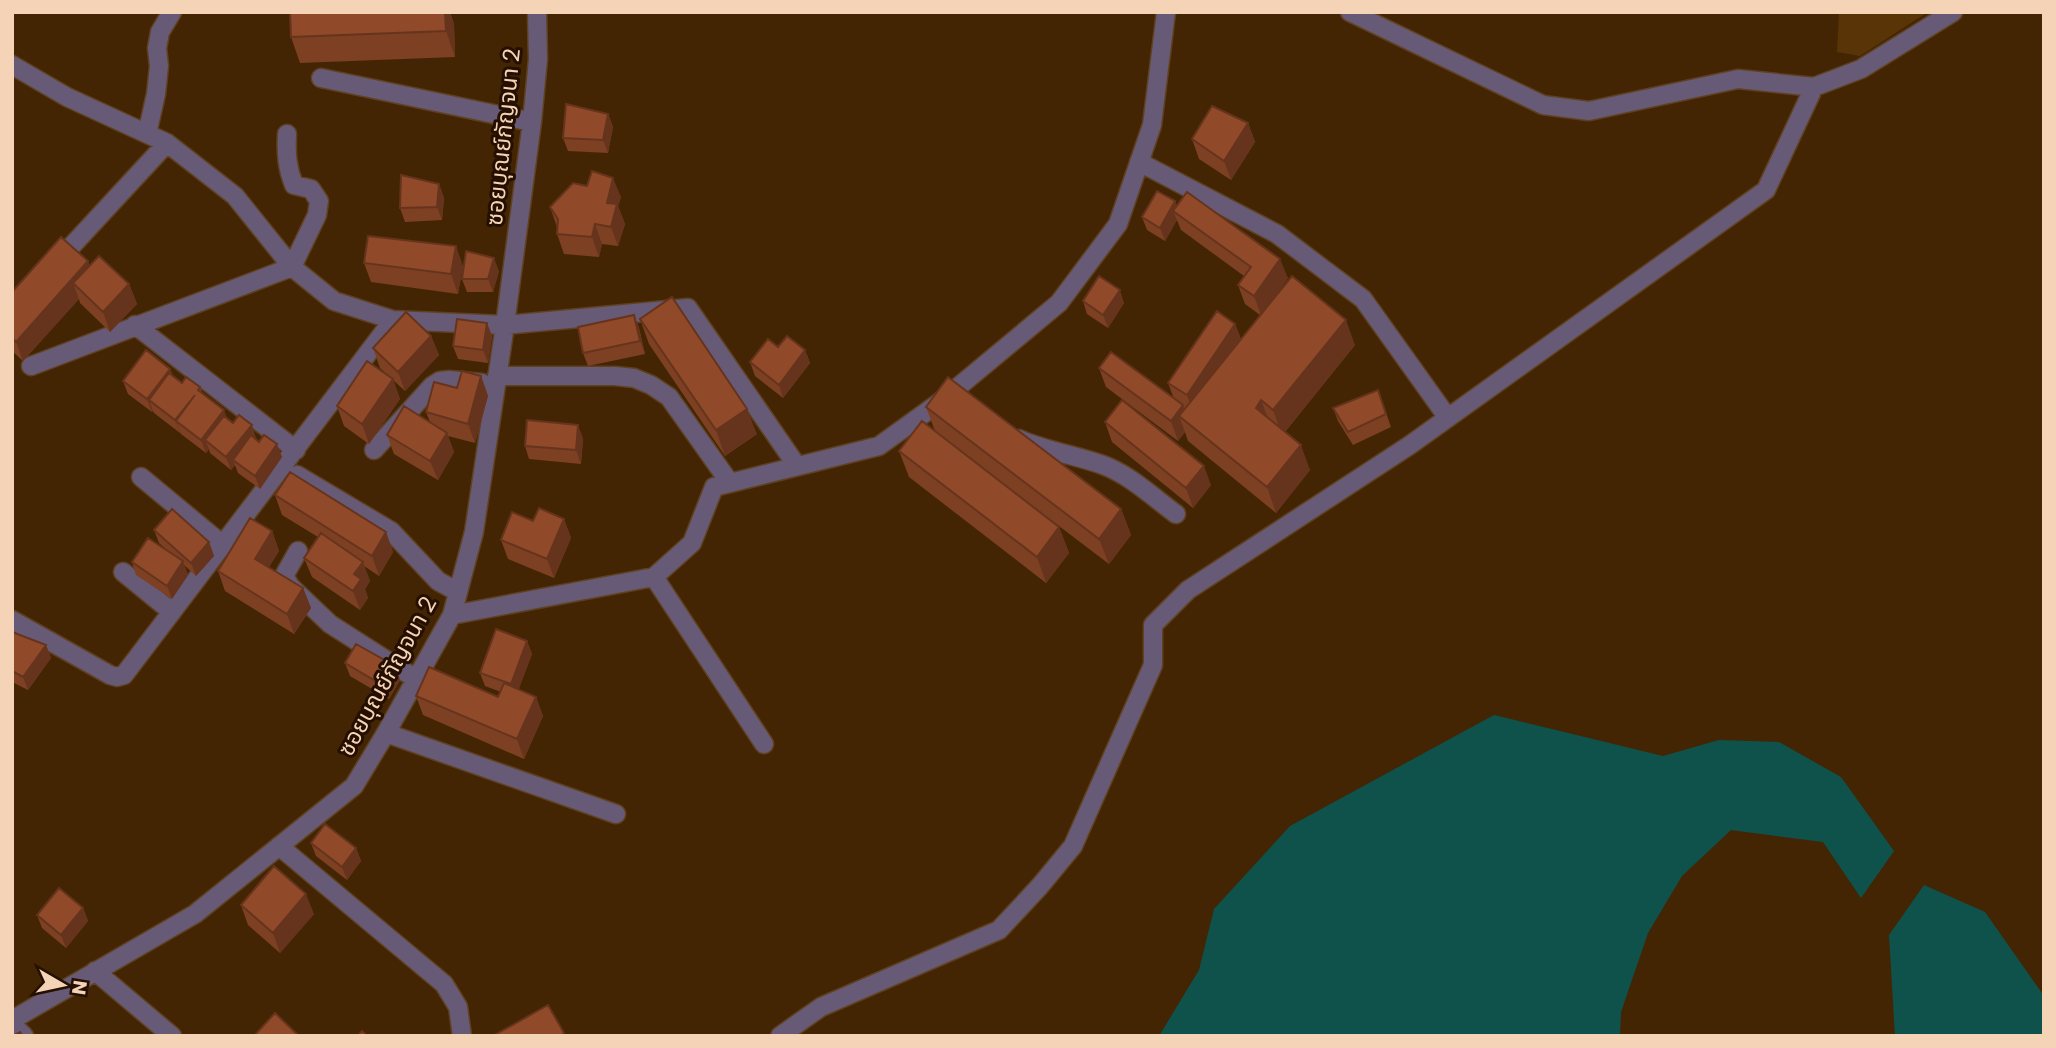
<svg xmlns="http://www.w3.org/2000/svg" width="2056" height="1048" viewBox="0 0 2056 1048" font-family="Poppins,'Noto Sans Thai',sans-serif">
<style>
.green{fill:#583407}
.water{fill:#0f524b}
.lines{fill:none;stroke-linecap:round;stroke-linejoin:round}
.street-casing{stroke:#5f4120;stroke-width:21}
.street{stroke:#675a77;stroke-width:18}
.wall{fill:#7d4023}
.shaded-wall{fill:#66341d}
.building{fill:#914a29;stroke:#66341d;stroke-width:2}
.labels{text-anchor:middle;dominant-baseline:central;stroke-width:6;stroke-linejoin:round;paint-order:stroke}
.street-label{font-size:23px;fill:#f4d3b6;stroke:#250f00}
</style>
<rect width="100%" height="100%" fill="#432503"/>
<path class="green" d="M 1839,12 L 1928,12 L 1860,56 L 1837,52 Z"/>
<path class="water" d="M 1494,715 L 1663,756 L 1719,740 L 1779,742 L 1841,777 L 1894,851 L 1861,898 L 1823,842 L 1731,830 L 1682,876 L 1648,933 L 1621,1012 L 1620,1036 L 1159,1036 L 1199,970 L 1214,909 L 1290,826 Z
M 1924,885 L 1985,912 L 2044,996 L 2044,1036 L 1895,1036 L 1889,935 Z"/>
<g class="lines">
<g class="street-casing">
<path id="street" d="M 1350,12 L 1543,105 L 1589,111 L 1738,79 L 1814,87 L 1861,69 L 1953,12
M 12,65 L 67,97 L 167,143 L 235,196 L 292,267 L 334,301 L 393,320 L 505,325 L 688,308 L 797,466
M 321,78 L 532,122
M 147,134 L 156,94 L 159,66 L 157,48 L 160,32 L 172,12
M 1139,162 L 1277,234 L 1363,299 L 1448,418
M 55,264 L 167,143
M 135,325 L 296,450
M 31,366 L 292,267 L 317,215 L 319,201 L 311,189 L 294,185 C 287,168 286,153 287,134
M 497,376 L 615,376 L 634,378 L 651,385 L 669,397 L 730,483
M 1019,439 C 1046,451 1075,455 1103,465 C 1130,475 1153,497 1176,514
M 374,450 L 432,386 L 440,381 L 449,380 L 482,383
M 297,475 L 391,531 L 438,581 L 458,592
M 141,477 L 223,545
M 298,551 L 284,576 L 290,586 L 330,624 L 416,679
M 123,572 L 172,612
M 654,577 L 764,744
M 452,615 L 654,577 L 692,543 L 714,487 L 879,446 L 940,402 L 1059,303 L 1118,224 L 1152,125 L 1166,12
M 12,620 L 110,675 L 117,677 L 124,675 L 393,320
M 386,733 L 616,814
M 279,846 L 444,984 L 458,1007 L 462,1036
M 95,971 L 172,1036
M 12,1020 L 195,914 L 354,786 L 386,733 L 452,615 L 474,532 L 505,325 L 532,122 L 538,59 L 537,12
M 12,1024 L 24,1036
M 780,1036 L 821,1007 L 999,930 L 1040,886 L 1073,846 L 1153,665 L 1153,625 L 1188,590 L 1410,445 L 1766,190 L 1814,87"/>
</g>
<use href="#street" class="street"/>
</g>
<path class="wall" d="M 290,12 L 450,12 L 454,24 L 455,57 L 300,63 L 291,37 Z
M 608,114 L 613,127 L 608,153 L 568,151 L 563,138 Z
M 1248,123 L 1255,142 L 1231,180 L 1199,159 L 1192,139 Z
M 439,184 L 444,198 L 442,220 L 405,222 L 400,208 Z
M 621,197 L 618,206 L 625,224 L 618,246 L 602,244 L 599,257 L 564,254 L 557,234 L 557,227 L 550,207 Z
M 1175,201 L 1177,206 L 1288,278 L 1268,306 L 1355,345 L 1285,432 L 1310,470 L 1276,513 L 1188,441 L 1185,432 L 1178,441 L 1106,387 L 1099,368 L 1174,399 L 1168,383 L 1235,324 L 1241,339 L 1260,315 L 1245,304 L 1238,285 L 1244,276 L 1181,230 L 1177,220 L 1165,241 L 1147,230 L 1142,217 Z
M 88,261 L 89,266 L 129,284 L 137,304 L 110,332 L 80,303 L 79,299 L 23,361 L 12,351 L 12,292 Z
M 364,263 L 463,266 L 458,294 L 371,282 Z
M 499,271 L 493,292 L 467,292 L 462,279 Z
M 1083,301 L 1124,303 L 1108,328 L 1087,314 Z
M 634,315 L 639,328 L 645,354 L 588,366 L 583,353 Z
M 640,319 L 757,434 L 725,456 L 649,344 Z
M 487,323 L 492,336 L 488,363 L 458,359 L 453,346 Z
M 431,336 L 439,355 L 405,391 L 393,380 L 400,399 L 369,444 L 344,426 L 337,406 L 392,379 L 380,368 L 373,348 Z
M 778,347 L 805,350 L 810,363 L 783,398 L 755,376 L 750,362 Z
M 170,369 L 173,376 L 182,383 L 200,387 L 202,393 L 226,418 L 282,457 L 260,489 L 238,473 L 235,465 L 231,470 L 210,453 L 209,449 L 206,453 L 181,434 L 180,432 L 180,433 L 154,413 L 153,411 L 152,412 L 128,394 L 123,381 Z
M 481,376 L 488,396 L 475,443 L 448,436 L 454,452 L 438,480 L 394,454 L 387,435 L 430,422 L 426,412 L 457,388 Z
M 1378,390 L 1391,427 L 1353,445 L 1338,421 L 1333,408 Z
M 926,407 L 1121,509 L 1131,535 L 1109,564 L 993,476 L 1059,527 L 1069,553 L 1046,583 L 909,477 L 899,451 L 935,431 Z
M 1105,422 L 1211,485 L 1193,508 L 1112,442 Z
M 583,438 L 581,464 L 529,459 L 525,446 Z
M 275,495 L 386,532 L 393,552 L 379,576 L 364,566 L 370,581 L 365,589 L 368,598 L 360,610 L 312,577 L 304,558 L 318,537 L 282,515 Z
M 564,519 L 571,538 L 554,578 L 508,559 L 501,540 L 533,521 Z
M 154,530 L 209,542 L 214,556 L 196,576 L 184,565 L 188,575 L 172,599 L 136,575 L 132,562 L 170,553 L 159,543 Z
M 272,531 L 279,551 L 269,567 L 303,588 L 311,608 L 294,634 L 225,591 L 218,571 Z
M 12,632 L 46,645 L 51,658 L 28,690 L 12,682 Z
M 527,641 L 532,654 L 518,690 L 536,697 L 543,716 L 524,759 L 423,715 L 416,696 L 498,697 L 501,692 L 485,686 L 480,673 Z
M 345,663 L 395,666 L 400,680 L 389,699 L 350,676 Z
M 311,843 L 356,848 L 361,861 L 347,880 L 316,856 Z
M 241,905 L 314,914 L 280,953 L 248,925 Z
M 83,908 L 88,921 L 66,948 L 42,928 L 37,915 Z"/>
<path class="shaded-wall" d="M 445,12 L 450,12 L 454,24 L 455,57 L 446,31 Z
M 608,114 L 613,127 L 608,153 L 603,140 Z
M 1248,123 L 1255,142 L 1231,180 L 1224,161 Z
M 613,178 L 621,197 L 618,206 L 625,224 L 618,246 L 611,227 L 607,203 Z
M 439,184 L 444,198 L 442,220 L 437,207 Z
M 1175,201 L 1180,214 L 1173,211 L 1177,220 L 1165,241 L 1160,228 Z
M 595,224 L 602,244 L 599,257 L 592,237 Z
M 456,246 L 463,266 L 458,294 L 451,274 Z
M 494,258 L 499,271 L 493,292 L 488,279 Z
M 1280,259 L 1288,278 L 1261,315 L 1254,296 Z
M 88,261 L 95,281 L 73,283 L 79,299 L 23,361 L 16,342 Z
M 129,284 L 137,304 L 110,332 L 103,312 Z
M 1120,290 L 1124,303 L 1108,328 L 1103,315 Z
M 634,315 L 639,328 L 645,354 L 640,341 Z
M 1346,320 L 1355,345 L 1282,435 L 1273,410 Z
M 487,323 L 492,336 L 488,363 L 483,350 Z
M 1235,324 L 1242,343 L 1194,415 L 1187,395 Z
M 431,336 L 439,355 L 405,391 L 398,372 Z
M 805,350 L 810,363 L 783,398 L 779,385 Z
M 170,369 L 175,382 L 149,400 L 153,411 L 152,412 L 147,399 Z
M 481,376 L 488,396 L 475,443 L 468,424 Z
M 393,379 L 400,399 L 369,444 L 362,424 Z
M 195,395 L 176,421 L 180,432 L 180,433 L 175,420 Z
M 1261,400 L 1271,426 L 1256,408 Z
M 1183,405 L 1190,424 L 1179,416 L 1185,432 L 1178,441 L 1171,421 Z
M 747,409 L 757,434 L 725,456 L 716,430 Z
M 224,410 L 229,423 L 205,440 L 209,449 L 206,453 L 201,440 Z
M 252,425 L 256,438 L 237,463 L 233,460 L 235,465 L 231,470 L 226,457 Z
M 578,425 L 583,438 L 581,464 L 576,450 Z
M 447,433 L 454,452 L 438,480 L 430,461 Z
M 277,444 L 282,457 L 260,489 L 255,476 Z
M 1301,445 L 1310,470 L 1276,513 L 1267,487 Z
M 1204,466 L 1211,485 L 1193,508 L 1186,488 Z
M 1121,509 L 1131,535 L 1109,564 L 1099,539 Z
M 564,519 L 571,538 L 554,578 L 547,559 Z
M 1059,527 L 1069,553 L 1046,583 L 1037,557 Z
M 272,531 L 279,551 L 262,578 L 255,559 Z
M 386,532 L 393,552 L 379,576 L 372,556 Z
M 209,542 L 214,556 L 196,576 L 191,563 Z
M 183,561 L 188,575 L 172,599 L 167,586 Z
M 363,562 L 370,581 L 365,589 L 368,598 L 360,610 L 353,591 L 354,574 Z
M 303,588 L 311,608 L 294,634 L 287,614 Z
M 527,641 L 532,654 L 516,697 L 511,684 Z
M 46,645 L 51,658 L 28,690 L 23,677 Z
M 395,666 L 400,680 L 389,699 L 384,686 Z
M 536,697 L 543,716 L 524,759 L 517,739 Z
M 356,848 L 361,861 L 347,880 L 342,867 Z
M 306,894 L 314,914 L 280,953 L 273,933 Z
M 83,908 L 88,921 L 66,948 L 61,935 Z"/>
<path class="building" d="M 290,12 L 445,12 L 446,31 L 291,37 Z
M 566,104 L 608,114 L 603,140 L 563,138 Z
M 1212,106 L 1248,123 L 1224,161 L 1192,139 Z
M 592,171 L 613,178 L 607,203 L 617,204 L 611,227 L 595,224 L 592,237 L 557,234 L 558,219 L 550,207 L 573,183 L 587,186 Z
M 401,175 L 439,184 L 437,207 L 400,208 Z
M 1157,191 L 1175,201 L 1160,228 L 1142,217 Z
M 1187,192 L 1280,259 L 1254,296 L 1238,285 L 1251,267 L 1173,211 Z
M 368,236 L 456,246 L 451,274 L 364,263 Z
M 61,237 L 88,261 L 16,342 L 12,338 L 12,292 Z
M 466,251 L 494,258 L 488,279 L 462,279 Z
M 99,256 L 129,284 L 103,312 L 73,283 Z
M 1099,276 L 1120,290 L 1103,315 L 1083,301 Z
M 1292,276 L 1346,320 L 1273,410 L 1261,400 L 1256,408 L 1301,445 L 1267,487 L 1179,416 Z
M 672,297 L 747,409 L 716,430 L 640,319 Z
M 1217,311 L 1235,324 L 1187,395 L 1168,383 Z
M 406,312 L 431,336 L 398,372 L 373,348 Z
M 634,315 L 640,341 L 583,353 L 578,327 Z
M 457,319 L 487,323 L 483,350 L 453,346 Z
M 787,336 L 805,350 L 779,385 L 750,362 L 768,339 L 778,347 Z
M 146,350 L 170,369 L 147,399 L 123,381 Z
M 1111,352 L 1183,405 L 1171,421 L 1099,368 Z
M 367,361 L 393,379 L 362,424 L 337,406 Z
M 462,371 L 481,376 L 468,424 L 426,412 L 434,382 L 457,388 Z
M 169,373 L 182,383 L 186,377 L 200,387 L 198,390 L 224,410 L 201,440 L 176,421 L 195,395 L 175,420 L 149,400 Z
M 948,377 L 1121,509 L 1099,539 L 926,407 Z
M 1378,390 L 1386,414 L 1348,432 L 1333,408 Z
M 1122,400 L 1204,466 L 1186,488 L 1105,422 Z
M 404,406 L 447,433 L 430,461 L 387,435 Z
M 239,415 L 252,425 L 226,457 L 205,440 L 224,416 L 233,423 Z
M 527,420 L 578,425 L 576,450 L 525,446 Z
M 922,421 L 1059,527 L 1037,557 L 899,451 Z
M 251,435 L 259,442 L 264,435 L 277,444 L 255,476 L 233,460 Z
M 290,472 L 386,532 L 372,556 L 275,495 Z
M 539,508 L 564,519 L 547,559 L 501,540 L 512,512 L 533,521 Z
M 172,509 L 209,542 L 191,563 L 154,530 Z
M 250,518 L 272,531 L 255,559 L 303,588 L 287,614 L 218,571 Z
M 321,533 L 363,562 L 354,574 L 361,579 L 353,591 L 304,558 Z
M 148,538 L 183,561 L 167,586 L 132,562 Z
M 496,629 L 527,641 L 511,684 L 480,673 Z
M 12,632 L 46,645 L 23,677 L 12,671 Z
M 356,644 L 395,666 L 384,686 L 345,663 Z
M 429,667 L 498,697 L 504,683 L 536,697 L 517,739 L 416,696 Z
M 325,824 L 356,848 L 342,867 L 311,843 Z
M 274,866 L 306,894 L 273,933 L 241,905 Z
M 59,888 L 83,908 L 61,935 L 37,915 Z
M 548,1005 L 564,1033 L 560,1036 L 493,1036 Z
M 275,1013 L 299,1036 L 254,1036 Z
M 362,1031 L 367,1036 L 358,1036 Z
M 20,1032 L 23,1036 L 13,1036 Z"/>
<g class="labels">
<g class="street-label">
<text transform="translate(503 137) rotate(-84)">ซอยบุณย์กัญจนา 2</text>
<text transform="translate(387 676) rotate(-61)">ซอยบุณย์กัญจนา 2</text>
</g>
</g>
<rect width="2056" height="1048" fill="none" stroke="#f4d3b6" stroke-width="28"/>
<g transform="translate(63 985) rotate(99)" stroke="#250f00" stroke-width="5" paint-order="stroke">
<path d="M0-5L12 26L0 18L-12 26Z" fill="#f4d3b6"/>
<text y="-10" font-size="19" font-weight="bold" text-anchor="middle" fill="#f4d3b6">N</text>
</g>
</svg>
